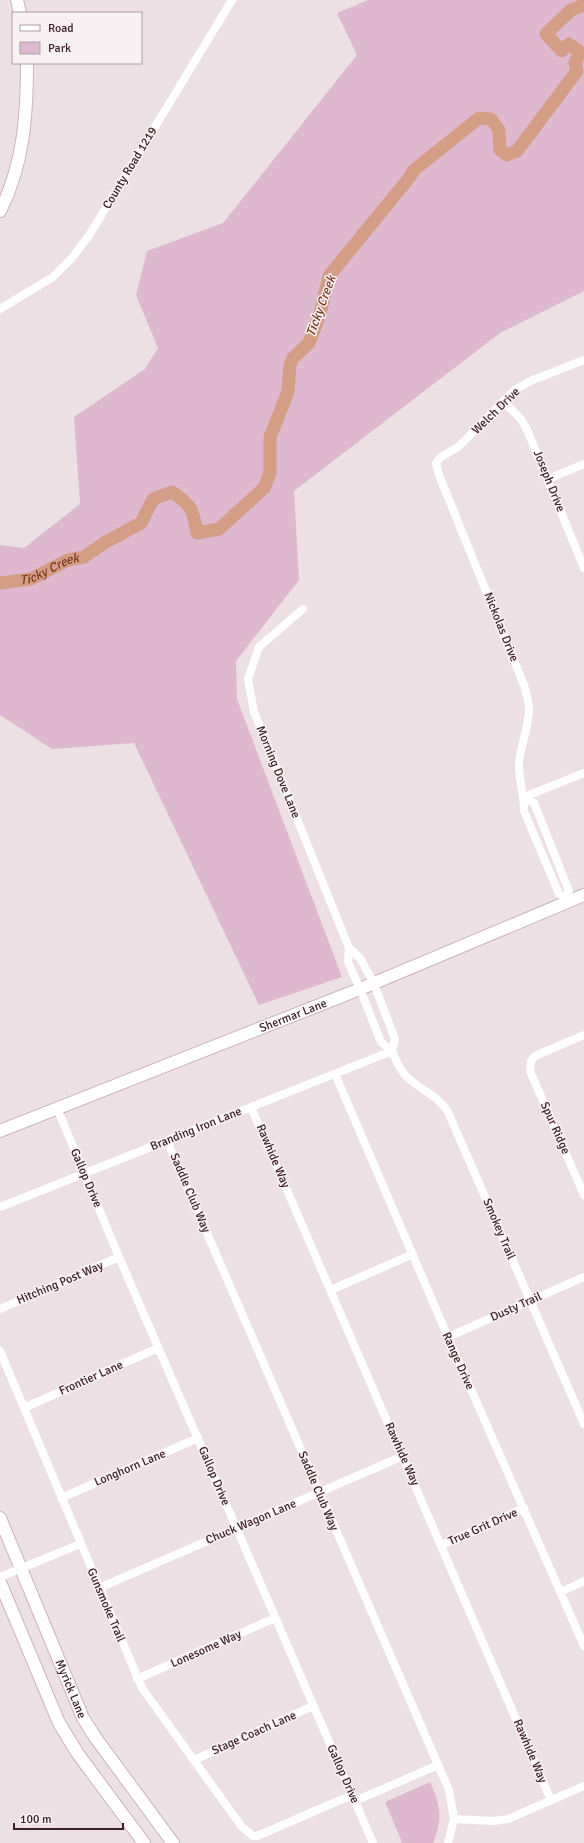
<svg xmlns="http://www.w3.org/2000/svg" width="584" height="1843" viewBox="0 0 584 1843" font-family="Signika,sans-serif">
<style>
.green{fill:#deb8ce}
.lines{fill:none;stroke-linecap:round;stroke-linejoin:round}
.river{stroke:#d39d86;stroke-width:13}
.secondary-casing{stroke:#ccb3b9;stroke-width:14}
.street{stroke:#fff;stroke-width:8}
.secondary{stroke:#fff;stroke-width:12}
.labels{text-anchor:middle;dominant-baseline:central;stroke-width:3;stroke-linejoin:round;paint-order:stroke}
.street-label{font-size:12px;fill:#3c2024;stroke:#f8f1f3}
.water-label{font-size:13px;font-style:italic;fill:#7a3719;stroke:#f8f1f3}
</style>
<rect width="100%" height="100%" fill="#ece0e4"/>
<path class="green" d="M 368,0 L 584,0 L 584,291 L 500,333 L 294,491 L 299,580 L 236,661 L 237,699 L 342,977 L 259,1005 L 134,743 L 52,749 L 0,715 L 0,545 L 24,548 L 80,504 L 74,417 L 145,369 L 158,348 L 136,295 L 147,251 L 223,223 L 357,55 L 337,13 Z
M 430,1782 C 441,1807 443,1818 433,1843 L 400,1843 L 402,1842 L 385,1802 Z"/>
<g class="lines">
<path class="river" id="s1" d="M 0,583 L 31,579 L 68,560 L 84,557 L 104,543 L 141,523 L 153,499 L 172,492 C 192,505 193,510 197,533 L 219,529 L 264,488 L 270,473 L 270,437 L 288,392 L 290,365 L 293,358 L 308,344 L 311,338 L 320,314 L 329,276 L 409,178 L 414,170 L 479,118 L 491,119 L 499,130 L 500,150 L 507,155 L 517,151 L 577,71 L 575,63 L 580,52 L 569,44 L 562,51 L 546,34 L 571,10 L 584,5"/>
<g class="secondary-casing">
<g id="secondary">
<path d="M 17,0 L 20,13"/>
<path d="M 0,211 C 24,164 27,114 27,63"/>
<path id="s2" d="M 0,1131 L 360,989 L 584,895"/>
<path id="s3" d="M 0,1518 L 83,1718 L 95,1737 L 173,1843"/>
<path d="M 0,1582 L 59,1723 L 78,1754 L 144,1843"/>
</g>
</g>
<path class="street" d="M 0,309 L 53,277 L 72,258 L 90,234 L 232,0
M 503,401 L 521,419 L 528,432 L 584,568
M 548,479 L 584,464
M 303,609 L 259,647 L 248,679 L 254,712 L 349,948 L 360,958 L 374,984 L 395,1039 L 392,1051 L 381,1042 L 360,989 L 348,962 L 349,948
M 524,797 L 534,803 L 569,891 L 565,897 L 567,901
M 524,797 L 584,773
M 565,897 L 559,894 L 524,811 C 524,795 519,780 519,764 C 520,746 529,728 529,709 C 529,701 526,693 524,685 L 439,475 L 436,463 L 441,457 L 458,447 L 516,389 L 533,380 L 584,360
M 584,1035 L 535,1056 L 531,1061 L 530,1071 L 584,1195
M 335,1074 L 448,1337 L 584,1646
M 251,1107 L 551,1800
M 57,1108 L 119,1257 L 373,1843
M 167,1141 L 449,1790 L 454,1819 L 448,1843
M 0,1207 L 392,1051 C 396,1060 399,1069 406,1076 C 420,1090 437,1094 448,1112 L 584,1424
M 331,1290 L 413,1254
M 0,1309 L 119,1257
M 448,1337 L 584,1277
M 0,1351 L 142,1688 L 242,1827 L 253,1836 L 257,1836 L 352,1795
M 24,1408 L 158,1348
M 61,1498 L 198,1438
M 442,1545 L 524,1508
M 0,1577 L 80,1544
M 99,1588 L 403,1456
M 561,1592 L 584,1581
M 137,1679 L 275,1618
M 194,1760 L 313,1706
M 355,1801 L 438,1765
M 454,1819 L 494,1821 L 508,1819 L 584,1786"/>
<use href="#secondary" class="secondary"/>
</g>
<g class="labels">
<g class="street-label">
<text transform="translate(130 168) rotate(-59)">County Road 1219</text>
<text transform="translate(496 411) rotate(-44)">Welch Drive</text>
<text transform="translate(549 481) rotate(68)">Joseph Drive</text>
<text transform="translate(501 627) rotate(68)">Nickolas Drive</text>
<text transform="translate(278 772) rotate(68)">Morning Dove Lane</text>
<text stroke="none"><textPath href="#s2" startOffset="315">Shermar Lane</textPath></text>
<text transform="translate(555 1128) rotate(66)">Spur Ridge</text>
<text transform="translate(196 1129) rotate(-22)">Branding Iron Lane</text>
<text transform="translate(273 1156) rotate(67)">Rawhide Way</text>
<text transform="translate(86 1178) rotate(67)">Gallop Drive</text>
<text transform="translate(190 1193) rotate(67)">Saddle Club Way</text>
<text transform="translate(499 1229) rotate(67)">Smokey Trail</text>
<text transform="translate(60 1283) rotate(-23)">Hitching Post Way</text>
<text transform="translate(516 1307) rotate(-24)">Dusty Trail</text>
<text transform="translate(458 1361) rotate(66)">Range Drive</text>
<text transform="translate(91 1378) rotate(-24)">Frontier Lane</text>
<text transform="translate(402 1454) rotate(66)">Rawhide Way</text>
<text transform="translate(130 1468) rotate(-23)">Longhorn Lane</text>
<text transform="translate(214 1476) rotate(67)">Gallop Drive</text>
<text transform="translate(318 1491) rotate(67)">Saddle Club Way</text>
<text transform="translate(251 1522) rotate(-23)">Chuck Wagon Lane</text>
<text transform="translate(483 1527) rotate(-24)">True Grit Drive</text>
<text transform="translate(106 1605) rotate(67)">Gunsmoke Trail</text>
<text transform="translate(206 1649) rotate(-24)">Lonesome Way</text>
<text stroke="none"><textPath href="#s3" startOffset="185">Myrick Lane</textPath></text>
<text transform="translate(254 1733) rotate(-24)">Stage Coach Lane</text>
<text transform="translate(530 1751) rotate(67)">Rawhide Way</text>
<text transform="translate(343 1774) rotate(66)">Gallop Drive</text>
</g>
<g class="water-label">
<text transform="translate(321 306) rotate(-70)">Ticky Creek</text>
<text stroke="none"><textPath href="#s1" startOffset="52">Ticky Creek</textPath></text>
</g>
</g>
<rect x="12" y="12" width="130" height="52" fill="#f8f1f3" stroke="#ad9da0"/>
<rect x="20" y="25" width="20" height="6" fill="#ffffff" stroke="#ad9da0"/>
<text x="48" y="32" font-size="12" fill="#3c2024">Road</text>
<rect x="20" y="42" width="20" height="12" fill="#deb8ce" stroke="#ad9da0"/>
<text x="48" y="52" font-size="12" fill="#3c2024">Park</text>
<path d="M14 1823v6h109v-6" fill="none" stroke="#3c2024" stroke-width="2"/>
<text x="20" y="1823" font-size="12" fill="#3c2024" stroke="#f8f1f3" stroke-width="3" paint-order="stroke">100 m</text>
</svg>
